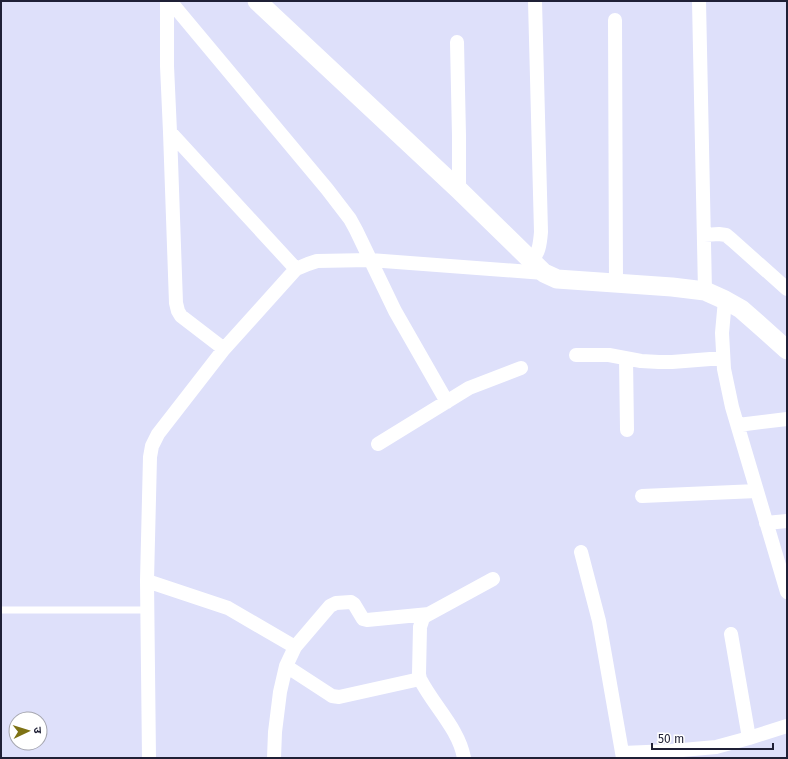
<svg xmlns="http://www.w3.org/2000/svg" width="788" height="759" viewBox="0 0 788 759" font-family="'Fira Sans','Noto Sans Devanagari',sans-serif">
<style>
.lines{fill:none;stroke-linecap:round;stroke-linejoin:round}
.lane{stroke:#fff;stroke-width:7}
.street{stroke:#fff;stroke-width:14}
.secondary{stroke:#fff;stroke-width:19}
</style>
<rect width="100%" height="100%" fill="#dee0fa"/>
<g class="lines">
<path class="lane" d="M 1,610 L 147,610"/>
<path class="street" d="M 167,1 L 167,66 L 170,132 L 176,303 L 178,311 L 181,316 L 224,349
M 170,1 L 327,189 L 350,219 L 356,230 L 395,311 L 447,402
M 699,1 L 705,291
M 615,20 L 616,283
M 457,42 L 459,136 L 459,190
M 170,132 L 296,269
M 704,235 L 719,234 L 726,235 L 732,240 L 787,289
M 531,262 C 539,253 540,244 541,232 L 535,1
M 725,300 L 722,333 L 724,369 L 732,407 L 787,592
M 576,355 L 609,355 L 641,361 L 659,362 L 672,362 L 723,358
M 626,358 L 627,430
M 738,425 L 787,419
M 378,444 L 469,388 L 521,368
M 642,496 L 757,491
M 766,523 L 787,521
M 581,552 L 599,621 L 623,758
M 147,581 L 228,608 L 295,647
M 731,634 L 749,738
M 286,666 L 329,694 L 332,696 L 339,697 L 420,679
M 622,753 L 671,751 L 716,747 L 749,738 L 787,726
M 149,758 L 147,581 L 150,457 L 152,446 L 158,434 L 224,349 L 296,269 L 308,264 L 317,261 L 370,260 L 544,273
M 274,758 L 275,732 L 280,692 L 286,666 L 295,647 L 330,606 L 336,603 L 351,602 L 354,604 L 363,619 L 367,620 L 429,614
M 464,758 C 459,729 433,705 420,679 L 419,674 L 420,627 L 423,618 L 427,615 L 493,579"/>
<path class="secondary" d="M 257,1 L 459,190 L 544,273 L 557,279 L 672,287 L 705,291 L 725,300 L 741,309 L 757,323 L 787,350"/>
</g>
<rect width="788" height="759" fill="none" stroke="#1f2036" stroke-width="4"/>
<g transform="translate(28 731) rotate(86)"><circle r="19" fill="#ffffff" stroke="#a5a6af"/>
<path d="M0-3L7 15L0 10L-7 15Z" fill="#7e7214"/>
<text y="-6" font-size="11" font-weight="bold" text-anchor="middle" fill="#1f2036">उ</text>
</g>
<path d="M652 743v6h121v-6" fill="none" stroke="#1f2036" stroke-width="2"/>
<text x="658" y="743" font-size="12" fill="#1f2036" stroke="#ffffff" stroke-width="3" paint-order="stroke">50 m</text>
</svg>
